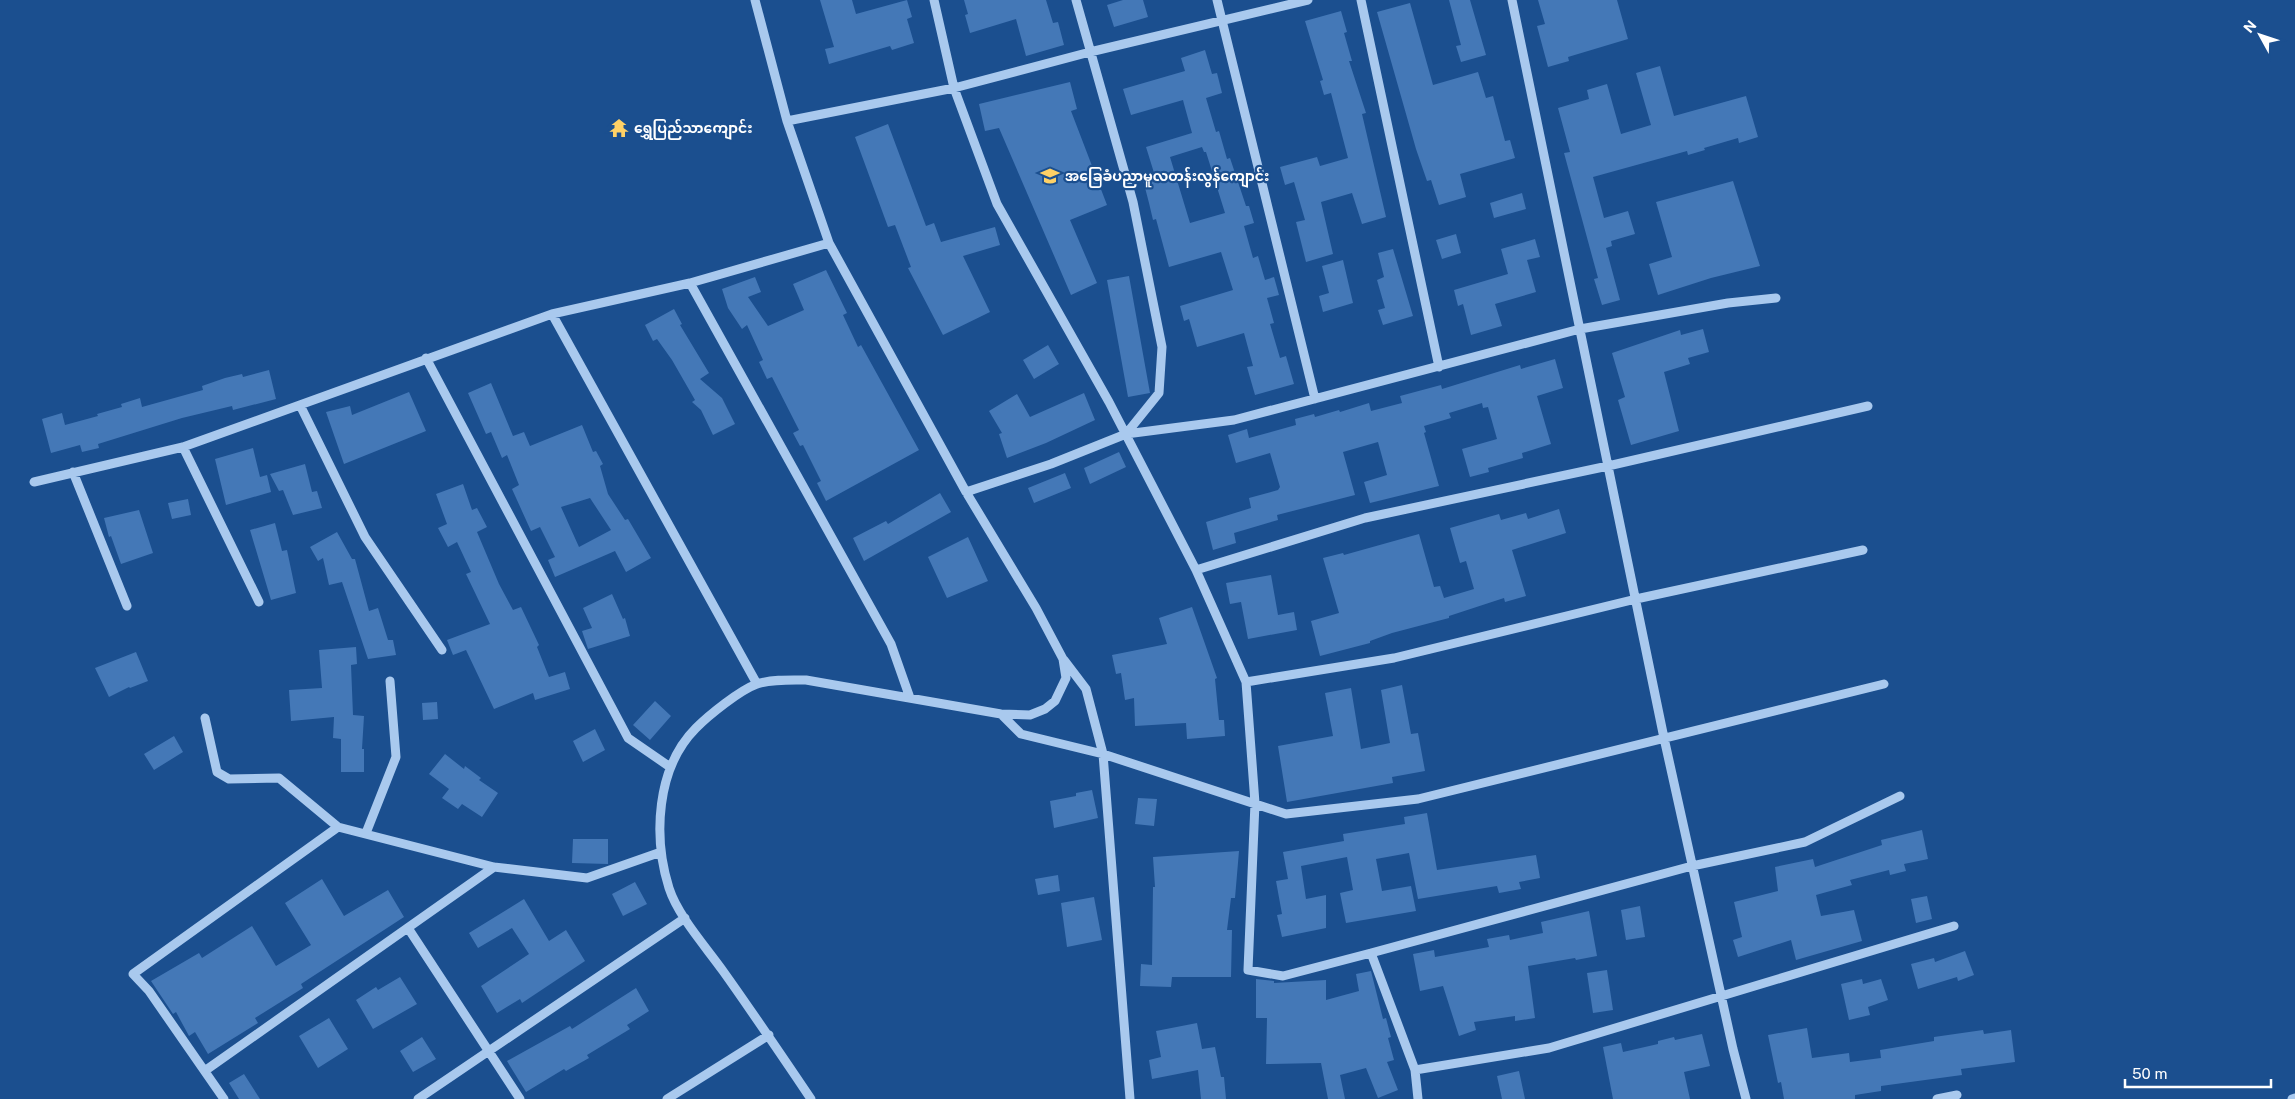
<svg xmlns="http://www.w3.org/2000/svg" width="2295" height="1099" viewBox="0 0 2295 1099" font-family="'Public Sans','Noto Sans Myanmar',sans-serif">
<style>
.building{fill:#4478b7;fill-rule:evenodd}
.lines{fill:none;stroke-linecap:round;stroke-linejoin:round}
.minor{stroke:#a9c9ee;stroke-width:9}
.labels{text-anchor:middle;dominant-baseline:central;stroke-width:4.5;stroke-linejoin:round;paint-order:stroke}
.poi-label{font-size:14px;font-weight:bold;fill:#fff;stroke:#1b4f8f;text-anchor:start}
</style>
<rect width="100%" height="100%" fill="#1b4f8f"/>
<path class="building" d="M 820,0 L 852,0 L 856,14 L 907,0 L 912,17 L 907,19 L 914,43 L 892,50 L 890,46 L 829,64 L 825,49 L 834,47 Z
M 964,0 L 1046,0 L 1053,23 L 1058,22 L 1064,45 L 1026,56 L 1016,19 L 970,33 L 965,15 L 968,14 Z
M 1123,0 L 1143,0 L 1148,17 L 1114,27 L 1107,5 Z
M 1449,0 L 1470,0 L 1486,55 L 1461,62 L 1456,46 L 1461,45 Z
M 1538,0 L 1617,0 L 1628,39 L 1568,57 L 1569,61 L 1548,67 L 1537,26 L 1545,24 Z
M 1410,3 L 1433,85 L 1478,72 L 1486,98 L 1493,96 L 1505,141 L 1510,140 L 1515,158 L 1460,174 L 1466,197 L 1439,205 L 1431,180 L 1427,181 L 1416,149 L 1377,12 Z
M 1341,11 L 1347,32 L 1344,33 L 1352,61 L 1349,61 L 1366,113 L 1362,114 L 1386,217 L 1362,224 L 1352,193 L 1321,202 L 1333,254 L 1306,262 L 1296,222 L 1305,220 L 1294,182 L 1285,185 L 1280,167 L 1317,157 L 1320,166 L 1348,158 L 1331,93 L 1324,95 L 1320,81 L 1323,80 L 1305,21 Z
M 1205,50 L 1212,74 L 1217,73 L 1222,93 L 1206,98 L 1216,132 L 1219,131 L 1227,159 L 1230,158 L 1246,206 L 1249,206 L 1254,223 L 1244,226 L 1253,258 L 1258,256 L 1265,280 L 1274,277 L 1279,295 L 1267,298 L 1274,323 L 1270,324 L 1280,358 L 1286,356 L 1294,384 L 1255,395 L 1247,367 L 1253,366 L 1244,333 L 1197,347 L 1189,319 L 1184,321 L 1180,306 L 1233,290 L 1221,252 L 1169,267 L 1156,219 L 1153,220 L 1149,203 L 1143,180 L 1155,176 L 1146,147 L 1192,133 L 1184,104 L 1183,100 L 1131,115 L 1123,89 L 1185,71 L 1181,58 ZM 1202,147 L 1204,152 L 1206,152 L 1225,213 L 1190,223 L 1170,157 Z
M 1660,66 L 1674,116 L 1746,96 L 1758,137 L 1739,143 L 1738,138 L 1704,148 L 1705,150 L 1688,155 L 1687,151 L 1593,177 L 1604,218 L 1628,211 L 1635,234 L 1611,241 L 1612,246 L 1606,248 L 1620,300 L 1602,305 L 1594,279 L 1598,278 L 1564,153 L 1570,152 L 1558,108 L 1589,99 L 1587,90 L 1607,84 L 1621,134 L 1651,125 L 1636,73 Z
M 1070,82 L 1077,109 L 1071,111 L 1107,205 L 1070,220 L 1097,283 L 1071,295 L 999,128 L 985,131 L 979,104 Z
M 888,124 L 926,226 L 934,223 L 941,242 L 995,227 L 1000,245 L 963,256 L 990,312 L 943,335 L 908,268 L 911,267 L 895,225 L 888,227 L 855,137 Z
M 1733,181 L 1760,266 L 1711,278 L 1658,295 L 1649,264 L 1672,257 L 1656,202 Z
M 1522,193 L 1526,209 L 1494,218 L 1490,203 Z
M 1456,234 L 1461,253 L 1442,259 L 1436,240 Z
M 1535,239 L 1540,257 L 1527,260 L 1536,292 L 1495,304 L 1502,326 L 1471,335 L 1463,304 L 1458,306 L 1454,290 L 1508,274 L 1501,249 Z
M 1393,249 L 1413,316 L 1383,325 L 1378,310 L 1385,308 L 1377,280 L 1384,277 L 1378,253 Z
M 1343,260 L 1353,303 L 1323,312 L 1319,296 L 1329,293 L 1322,266 Z
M 826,270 L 847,313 L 843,315 L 858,347 L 861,345 L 919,450 L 826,501 L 817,483 L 821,481 L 803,445 L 800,446 L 793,433 L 799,430 L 772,377 L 767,379 L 759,362 L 763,360 L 747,325 L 742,329 L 728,308 L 722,289 L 755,277 L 761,292 L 748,297 L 768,326 L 804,310 L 793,284 Z
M 1129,276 L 1150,393 L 1128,397 L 1107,280 Z
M 674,309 L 682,324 L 680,325 L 709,373 L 700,379 L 722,398 L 735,424 L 713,435 L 701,410 L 692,402 L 695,400 L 672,360 L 657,339 L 653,341 L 645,325 Z
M 1703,329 L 1709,352 L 1688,358 L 1690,364 L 1664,372 L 1679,431 L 1631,445 L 1618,400 L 1625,397 L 1612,353 L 1680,330 L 1681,335 Z
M 1048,345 L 1059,364 L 1034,379 L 1023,360 Z
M 1555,359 L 1563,388 L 1537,396 L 1551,444 L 1522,453 L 1523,458 L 1488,468 L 1489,472 L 1470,477 L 1462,449 L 1497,439 L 1488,407 L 1483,408 L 1482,403 L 1449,413 L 1451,418 L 1424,426 L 1426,432 L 1424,433 L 1439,486 L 1370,503 L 1364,482 L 1387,475 L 1378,442 L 1343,452 L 1355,495 L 1277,515 L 1278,520 L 1234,533 L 1236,543 L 1213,550 L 1206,522 L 1251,508 L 1249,498 L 1278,490 L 1280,487 L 1270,453 L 1236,463 L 1228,435 L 1247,429 L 1249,438 L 1296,425 L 1295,419 L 1314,414 L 1315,417 L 1339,410 L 1340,412 L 1369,403 L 1371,411 L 1402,403 L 1400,396 L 1441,385 L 1442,389 L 1520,365 L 1521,369 Z
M 269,370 L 276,399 L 233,410 L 232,406 L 182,418 L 98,444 L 99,448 L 82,452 L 80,445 L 51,453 L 42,419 L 62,413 L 65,425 L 98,416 L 97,414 L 122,407 L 121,404 L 140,398 L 142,407 L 203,390 L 202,386 L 225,378 L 242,374 L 243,377 Z
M 491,383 L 513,436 L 524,432 L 530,446 L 582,425 L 593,452 L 596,451 L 603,464 L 600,466 L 608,494 L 625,520 L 628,519 L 651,558 L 626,572 L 615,551 L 555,577 L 548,560 L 555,557 L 540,527 L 531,531 L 512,489 L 519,485 L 507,455 L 502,458 L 491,432 L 486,434 L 468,393 ZM 590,498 L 611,530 L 579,547 L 561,507 Z
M 409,392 L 426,431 L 344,464 L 326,412 L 350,406 L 352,415 Z
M 1084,393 L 1095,420 L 1046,443 L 1007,458 L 999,434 L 1002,433 L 989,411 L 1017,394 L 1030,417 Z
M 253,448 L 260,477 L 267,475 L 271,492 L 226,505 L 215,459 Z
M 1119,452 L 1126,467 L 1090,484 L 1084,468 Z
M 305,464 L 312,492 L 317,491 L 322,508 L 293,515 L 283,490 L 279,491 L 270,474 Z
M 1065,473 L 1071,488 L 1034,503 L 1028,488 Z
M 463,484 L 472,510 L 477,508 L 487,527 L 477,532 L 499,584 L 513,610 L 521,607 L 539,645 L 537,647 L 549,677 L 565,672 L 570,689 L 535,700 L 533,693 L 494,709 L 466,650 L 453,655 L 447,640 L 490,624 L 466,574 L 471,572 L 457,542 L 448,547 L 438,528 L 447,524 L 436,494 Z
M 940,493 L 951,512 L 864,561 L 853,538 L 886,521 L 888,524 Z
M 188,499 L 191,515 L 172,519 L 168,503 Z
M 1559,509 L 1566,533 L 1512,550 L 1526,596 L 1505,602 L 1504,598 L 1449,616 L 1449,618 L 1392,633 L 1370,641 L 1370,643 L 1320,656 L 1311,621 L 1339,613 L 1323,558 L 1343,553 L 1344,555 L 1419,534 L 1434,587 L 1440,586 L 1444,598 L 1474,589 L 1466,561 L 1460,563 L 1450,528 L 1499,514 L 1501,520 L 1526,513 L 1528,519 Z
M 139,510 L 153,553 L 121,564 L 111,536 L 109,537 L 104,518 Z
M 275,523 L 282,551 L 287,550 L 296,593 L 271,600 L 250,530 Z
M 337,532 L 352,559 L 355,559 L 369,611 L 378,608 L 388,640 L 393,640 L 396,655 L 368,659 L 342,582 L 329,585 L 323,558 L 318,561 L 310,547 Z
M 968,537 L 988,581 L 947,598 L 928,557 Z
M 1271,575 L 1278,615 L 1294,612 L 1297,630 L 1248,639 L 1241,602 L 1230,604 L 1226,583 Z
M 612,594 L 623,619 L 625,618 L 630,636 L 588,649 L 582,631 L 592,628 L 583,608 Z
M 1192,607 L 1217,678 L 1215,679 L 1219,720 L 1224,720 L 1225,736 L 1187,739 L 1186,723 L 1135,726 L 1134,698 L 1125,700 L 1121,673 L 1116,674 L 1112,655 L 1167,644 L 1159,618 Z
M 356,647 L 357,664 L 351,665 L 353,715 L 364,716 L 362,749 L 364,749 L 364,772 L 341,772 L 341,739 L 333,738 L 334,717 L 291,721 L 289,690 L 322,688 L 319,650 Z
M 136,652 L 148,681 L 130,688 L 129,687 L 109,697 L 95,668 Z
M 1402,685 L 1411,734 L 1418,733 L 1425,771 L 1392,777 L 1393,783 L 1287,802 L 1278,746 L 1333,736 L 1325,693 L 1351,688 L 1361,749 L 1390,743 L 1381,690 Z
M 655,701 L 671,716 L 650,740 L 633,725 Z
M 437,702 L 438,719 L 423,720 L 422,703 Z
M 595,729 L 605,750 L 583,762 L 573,741 Z
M 174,736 L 183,752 L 154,770 L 144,754 Z
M 445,754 L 464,769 L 465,766 L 481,778 L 479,780 L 498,793 L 482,817 L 462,804 L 458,809 L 442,798 L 449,789 L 429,774 Z
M 1092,790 L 1098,818 L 1054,828 L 1050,801 L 1076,796 L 1076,793 Z
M 1138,798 L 1157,799 L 1154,826 L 1135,824 Z
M 1427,813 L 1437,870 L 1536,855 L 1540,878 L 1519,882 L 1521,889 L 1499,893 L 1497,886 L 1418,899 L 1409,853 L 1376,859 L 1382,891 L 1411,886 L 1416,911 L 1346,923 L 1340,893 L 1353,890 L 1347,857 L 1301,866 L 1306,899 L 1326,895 L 1326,928 L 1282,937 L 1277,915 L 1282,914 L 1276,881 L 1288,879 L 1283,852 L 1344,841 L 1343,834 L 1405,824 L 1404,817 Z
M 1922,830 L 1928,859 L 1904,864 L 1906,871 L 1890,875 L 1889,870 L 1850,880 L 1852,885 L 1816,895 L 1821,916 L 1854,910 L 1862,941 L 1796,960 L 1791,940 L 1738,957 L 1733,940 L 1742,937 L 1734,902 L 1778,891 L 1775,867 L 1813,859 L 1815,867 L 1882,845 L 1881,840 Z
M 573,839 L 608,839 L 608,864 L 572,863 Z
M 1239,851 L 1235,898 L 1231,898 L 1227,930 L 1232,930 L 1231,977 L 1172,977 L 1171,987 L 1140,986 L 1141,964 L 1152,965 L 1153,887 L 1155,887 L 1153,857 Z
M 1058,875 L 1060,891 L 1038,895 L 1035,879 Z
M 322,879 L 344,916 L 388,890 L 404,917 L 301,984 L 303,988 L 255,1018 L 258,1023 L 208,1054 L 195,1032 L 189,1036 L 176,1012 L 173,1014 L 151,981 L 199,953 L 202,958 L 252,926 L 276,966 L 311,945 L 285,903 Z
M 635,882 L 647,904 L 623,916 L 612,894 Z
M 1927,896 L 1932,919 L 1916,923 L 1911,899 Z
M 1094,897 L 1102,940 L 1067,947 L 1061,903 Z
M 524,899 L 549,941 L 566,930 L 585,961 L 522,1003 L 520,999 L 497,1013 L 481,986 L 529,954 L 512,928 L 478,948 L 469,933 Z
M 1640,906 L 1645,937 L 1626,940 L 1621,910 Z
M 1589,911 L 1597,956 L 1576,960 L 1575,958 L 1528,966 L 1535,1018 L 1515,1021 L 1515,1016 L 1474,1022 L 1476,1030 L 1459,1036 L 1443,986 L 1420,991 L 1413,954 L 1434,950 L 1435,957 L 1489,947 L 1487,939 L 1509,935 L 1510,940 L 1543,933 L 1541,922 Z
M 1965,951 L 1974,975 L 1958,981 L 1957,977 L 1918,989 L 1911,964 L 1934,958 L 1935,962 Z
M 1607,970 L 1613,1010 L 1593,1013 L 1587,973 Z
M 1371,971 L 1383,1019 L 1386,1018 L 1391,1037 L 1388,1038 L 1394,1060 L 1387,1062 L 1398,1090 L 1378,1098 L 1366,1068 L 1340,1075 L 1345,1099 L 1328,1099 L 1321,1063 L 1266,1064 L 1267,1018 L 1256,1018 L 1256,979 L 1274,981 L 1274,983 L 1326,980 L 1326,1000 L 1359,991 L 1356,974 Z
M 400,977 L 417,1004 L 373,1029 L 356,1000 L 376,987 L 378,990 Z
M 1862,979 L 1863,984 L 1881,979 L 1888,1000 L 1868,1007 L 1870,1015 L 1849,1020 L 1841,984 Z
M 636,988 L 649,1011 L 627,1025 L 630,1029 L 587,1055 L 589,1058 L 566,1071 L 564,1069 L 526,1092 L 507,1061 L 570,1026 L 572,1029 Z
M 329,1018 L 348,1049 L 318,1068 L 299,1036 Z
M 1197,1023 L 1202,1049 L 1215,1047 L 1221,1077 L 1224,1077 L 1226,1099 L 1201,1099 L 1198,1070 L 1152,1079 L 1149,1060 L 1161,1057 L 1156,1031 Z
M 1807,1028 L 1812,1058 L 1849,1053 L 1850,1062 L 1881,1058 L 1880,1050 L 1934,1041 L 1934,1037 L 1983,1030 L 1984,1034 L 2011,1030 L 2015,1062 L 1961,1069 L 1962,1075 L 1881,1086 L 1881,1091 L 1855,1095 L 1855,1099 L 1784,1099 L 1781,1082 L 1778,1083 L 1768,1035 Z
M 1702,1034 L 1710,1066 L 1684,1072 L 1690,1099 L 1613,1099 L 1603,1047 L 1621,1043 L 1623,1052 L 1658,1044 L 1658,1041 L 1674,1037 L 1675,1040 Z
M 422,1037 L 436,1059 L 413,1072 L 400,1051 Z
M 1519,1071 L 1525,1099 L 1502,1099 L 1497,1076 Z
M 244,1074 L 260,1099 L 239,1099 L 229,1083 Z"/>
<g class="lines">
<path class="minor" d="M 755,0 L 787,121 L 829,243 L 966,492 L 1036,608 L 1063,659 L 1066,678 L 1055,701 L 1045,709 L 1030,715 L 1001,714 L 806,680 C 791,680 773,679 757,684 C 740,690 709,715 696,728 C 656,768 653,837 669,888 C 678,916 706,947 723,971 C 753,1013 782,1056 811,1099
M 934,0 L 954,88 L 997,204 L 1109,402 L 1196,570 L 1246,682 L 1255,803 L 1248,970 L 1283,976 L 1371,953 L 1415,1070 L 1418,1099
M 1217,0 L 1315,399
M 1361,0 L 1439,367
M 1512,0 L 1664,738 L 1733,1049 L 1746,1099
M 787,121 L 954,88 L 1090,52 L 1308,0
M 690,283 L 891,644 L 910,698
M 552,314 L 757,684
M 426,358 L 628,738 L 670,767
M 300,405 L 365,537 L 442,650
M 1126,434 L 1234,420 L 1580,329 L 1728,303 L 1776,298
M 183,447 L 259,602
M 73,472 L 127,606
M 34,482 L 183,447 L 552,314 L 690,283 L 829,243
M 966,492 L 1051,464 L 1126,434 L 1159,393 L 1162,347 L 1133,202 L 1076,0
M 1196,570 L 1365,518 L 1608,466 L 1868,406
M 1064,660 L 1086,689 L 1103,754 L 1130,1099
M 1246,682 L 1394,658 L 1636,599 L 1863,550
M 1001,714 L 1021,734 L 1103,754 L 1286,814 L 1418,799 L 1884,684
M 205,718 L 217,772 L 229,779 L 279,778 L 338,827 L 494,867 L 587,878 L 661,852
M 366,833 L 396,757 L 390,681
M 408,928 L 520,1099
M 1371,953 L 1692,866 L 1805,842 L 1900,796
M 206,1070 L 494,867
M 1415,1070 L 1549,1048 L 1954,926
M 224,1099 L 149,991 L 133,974 L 338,827
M 418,1099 L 685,918
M 667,1099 L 769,1035
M 1937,1099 L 1957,1095
M 2292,1099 L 2295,1098"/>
</g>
<defs>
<g id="temple-bare" transform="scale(1.5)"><path d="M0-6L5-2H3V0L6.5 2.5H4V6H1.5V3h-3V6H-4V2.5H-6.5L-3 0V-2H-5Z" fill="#ffd166" stroke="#1b4f8f" stroke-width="2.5" paint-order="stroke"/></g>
<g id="school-bare" transform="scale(1.5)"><path d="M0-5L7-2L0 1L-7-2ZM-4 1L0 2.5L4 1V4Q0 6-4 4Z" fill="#ffd166" stroke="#1b4f8f" stroke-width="2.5" paint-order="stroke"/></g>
</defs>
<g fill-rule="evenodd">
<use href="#temple-bare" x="619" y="128"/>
<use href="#school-bare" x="1050" y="176"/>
</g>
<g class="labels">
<g class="poi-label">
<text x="634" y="128">ရွှေပြည်သာကျောင်း</text>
<text x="1065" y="176">အခြေခံပညာမူလတန်းလွန်ကျောင်း</text>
</g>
</g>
<g transform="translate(2260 35) rotate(310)" stroke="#1b4f8f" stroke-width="4" paint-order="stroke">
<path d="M0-4L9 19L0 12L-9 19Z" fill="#ffffff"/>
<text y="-8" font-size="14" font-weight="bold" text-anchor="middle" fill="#ffffff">N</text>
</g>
<path d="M2125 1079v8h146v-8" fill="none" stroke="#ffffff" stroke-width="2.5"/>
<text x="2132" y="1079" font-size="15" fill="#ffffff" stroke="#1b4f8f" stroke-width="4" paint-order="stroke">50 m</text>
</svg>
